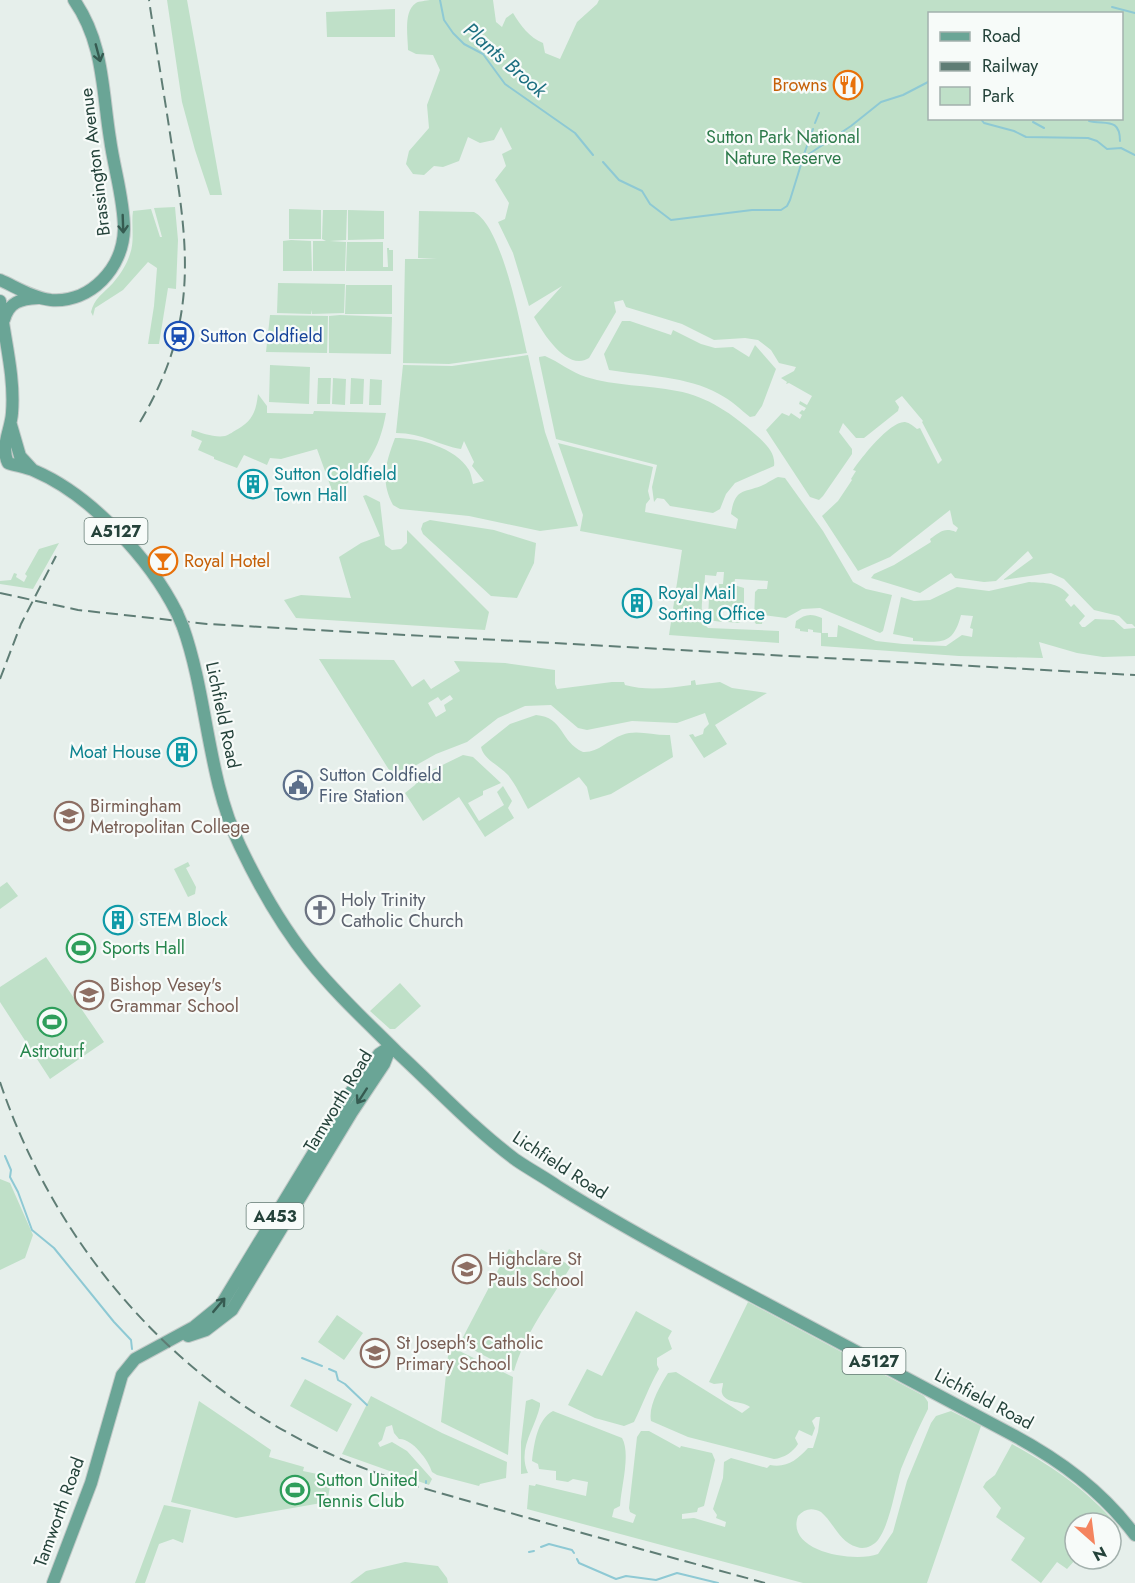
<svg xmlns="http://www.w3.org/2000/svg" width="1135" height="1583" viewBox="0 0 1135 1583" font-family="Jost,sans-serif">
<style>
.green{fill:#bfe0c8;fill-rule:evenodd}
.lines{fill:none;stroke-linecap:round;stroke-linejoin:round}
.stream{stroke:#8ec9d4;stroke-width:2}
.major-casing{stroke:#c2cac8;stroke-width:14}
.major{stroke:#6aa596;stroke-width:12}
.rail{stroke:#5f7d75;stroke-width:2;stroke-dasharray:12 6;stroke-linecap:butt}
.major-bridge-casing{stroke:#c2cac8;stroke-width:14;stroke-linecap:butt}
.major-bridge{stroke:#6aa596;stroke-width:12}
.oneway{stroke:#365b51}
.labels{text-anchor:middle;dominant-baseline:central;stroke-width:4.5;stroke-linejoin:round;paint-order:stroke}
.shield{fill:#f7fbf9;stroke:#637a73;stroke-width:1.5}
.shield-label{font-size:16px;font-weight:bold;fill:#24423a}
.food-label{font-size:18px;fill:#c56008;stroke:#f7fbf9;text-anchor:end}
.park-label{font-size:18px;fill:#2d7a4b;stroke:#f7fbf9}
.street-label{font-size:18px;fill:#24423a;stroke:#f7fbf9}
.transit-label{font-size:18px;fill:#164399;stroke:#f7fbf9;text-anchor:start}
.culture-label{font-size:18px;fill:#0d838f;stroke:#f7fbf9;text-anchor:start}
.service-label{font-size:18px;fill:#4e5e75;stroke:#f7fbf9;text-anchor:start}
.education-label{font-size:18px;fill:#785e54;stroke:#f7fbf9;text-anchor:start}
.worship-label{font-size:18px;fill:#5b616d;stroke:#f7fbf9;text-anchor:start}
.leisure-label{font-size:18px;fill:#27864d;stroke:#f7fbf9;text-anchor:start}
.water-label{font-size:20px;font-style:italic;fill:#1c6f80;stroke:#f7fbf9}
</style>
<rect width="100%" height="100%" fill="#e6efeb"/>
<path class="green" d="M 167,0 L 187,0 L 222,195 L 210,195 L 195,150 L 182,102 Z
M 430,0 L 493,0 L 496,22 L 502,27 L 506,18 L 513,13 C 520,25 530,38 543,43 L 545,53 L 560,59 L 577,22 L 597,4 L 599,0 L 1135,0 L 1135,627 L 1132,624 L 1127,624 L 1119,616 L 1094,610 L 1064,579 L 1051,573 L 1003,580 L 1033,558 L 1028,551 L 996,581 L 984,582 L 955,578 L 951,573 L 920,593 L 871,578 L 874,574 L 894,565 L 931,542 L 930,539 C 940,532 944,527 956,532 L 958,528 L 953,524 L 950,510 L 890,557 L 858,571 L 822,516 L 838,501 L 852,480 L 851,479 L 856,471 L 853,470 C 861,458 890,421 905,422 C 910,423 913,426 917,429 L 920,428 L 938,464 L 942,460 L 922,422 L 923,421 L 902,396 L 895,401 L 899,407 L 898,411 L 864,438 L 856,438 L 843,423 L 839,432 L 852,449 L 852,454 L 823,496 L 819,500 L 810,497 L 766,430 L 782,413 L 789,416 L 791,413 L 800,419 L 802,415 L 799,413 L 802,410 L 804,411 L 806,408 L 799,404 L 800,401 L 807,405 L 812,396 L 789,383 L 786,384 L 787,382 L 781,378 L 794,371 L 796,367 L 779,363 L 771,350 L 758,340 L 745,338 L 714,340 L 682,324 L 626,307 L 623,300 L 614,302 L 616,312 L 589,358 C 567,372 543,333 534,317 L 562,286 L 529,306 L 513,253 L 498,222 L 505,219 L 509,203 L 495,180 L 506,166 L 502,154 L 512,149 L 501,127 L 494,140 L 480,143 L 468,137 L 459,161 L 443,167 L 434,166 L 424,175 L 413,174 L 406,164 L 409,151 L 429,128 L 427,105 L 440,70 L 433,55 L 416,54 L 408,50 C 408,37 403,11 416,3 C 419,1 426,1 430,0 ZM 930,14 L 1122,14 L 1122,118 L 930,118 Z
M 395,9 L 395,37 L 327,37 L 326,12 Z
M 175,207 L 178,240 L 176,289 L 168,288 L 159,344 L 148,344 L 154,306 L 157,268 L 148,262 L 123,290 L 95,308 L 93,316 L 91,312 C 94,298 104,293 113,283 C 120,275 127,264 130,254 C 135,240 131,225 133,211 L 151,209 L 160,237 L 162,237 L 154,208 Z
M 289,209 L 321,210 L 321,239 L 289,239 Z
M 323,210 L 347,210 L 346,240 L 330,241 L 346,242 L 345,271 L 313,271 L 313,241 L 326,241 L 322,239 Z
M 348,210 L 384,211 L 384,239 L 348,240 Z
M 419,211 L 474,212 C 502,226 520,323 527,353 L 449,364 L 403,363 L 405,259 L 437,259 L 418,258 Z
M 291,240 L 311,241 L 312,271 L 283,271 L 283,241 Z
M 347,242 L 383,242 L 383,267 L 388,267 L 387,248 L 389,248 L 389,250 L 393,250 L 393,271 L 346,271 Z
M 278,283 L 345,284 L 344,313 L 312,314 L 311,310 L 311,314 L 277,313 Z
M 346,285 L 392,285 L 392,314 L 345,314 Z
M 270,315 L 328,316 L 327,353 L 266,352 Z
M 340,315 L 392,317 L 391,354 L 329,353 L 329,316 Z
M 622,321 L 630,321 L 671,335 L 673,330 L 701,344 L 715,348 L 733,347 L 749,357 L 755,345 L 776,369 L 762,406 L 755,416 L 750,417 C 740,409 731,400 719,394 C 687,376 645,376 609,370 L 604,354 Z
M 528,355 L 545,432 L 578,526 L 540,531 L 469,516 L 400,509 L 393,505 C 380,481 386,462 395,438 C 419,438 455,447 469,470 C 471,474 472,480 473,484 L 484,481 L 472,466 L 474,462 L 464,441 L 461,449 C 437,445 423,433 396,433 L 403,365 L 452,366 Z
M 545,356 C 559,362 571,372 586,377 C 615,386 647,385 677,391 C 707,396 734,415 756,435 C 765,443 776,453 774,466 L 735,483 L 726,494 L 720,509 L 713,513 L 670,506 L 664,499 L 657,498 L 654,502 L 652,487 L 657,465 L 556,439 L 539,359 L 539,357 Z
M 270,365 L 310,367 L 309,404 L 269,402 Z
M 318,378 L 331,378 L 330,404 L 317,404 Z
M 333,378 L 346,379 L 345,405 L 332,404 Z
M 351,378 L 364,379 L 363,404 L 350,404 Z
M 370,379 L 382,380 L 381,405 L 369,405 Z
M 258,394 L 267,406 L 267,413 L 313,414 L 314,411 L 386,413 C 380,449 365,474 333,493 L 317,449 L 281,459 L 270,458 L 267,465 L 244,455 L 237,468 L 214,459 L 214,457 L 198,450 L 202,441 L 191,436 L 192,430 C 202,433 215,438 225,436 C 229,435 234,431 238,429 C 253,420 256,411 258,394 Z
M 558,443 L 653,467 L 648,491 L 650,499 L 646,504 L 645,512 L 736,529 L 738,519 L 731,514 C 735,489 742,493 761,486 C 768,483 771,480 778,477 L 785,478 L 823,531 L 853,582 L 866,589 L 892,595 L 883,631 L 880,633 L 820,608 L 802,609 L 786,618 L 763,615 L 762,624 L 756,624 L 754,621 L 755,592 L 758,589 L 767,589 L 768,581 L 737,579 L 735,579 L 734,585 L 744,588 L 744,620 L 739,623 L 728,622 L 729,610 L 722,610 L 722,622 L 708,620 L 709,598 L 718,598 L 719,584 L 723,584 L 724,572 L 717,572 L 716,576 L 705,575 C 705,591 696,616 708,628 L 779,631 L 779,643 L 669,635 L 682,550 L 580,531 L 583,515 Z
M 366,495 L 380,502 L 385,545 L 392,550 L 401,549 L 407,543 L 407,530 L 489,612 L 485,630 L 296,618 L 284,600 L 301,595 L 351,598 L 339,557 L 361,543 L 380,536 L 363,496 Z
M 430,520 L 494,530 L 536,543 L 534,563 L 517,598 L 491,596 L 423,534 L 421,529 L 423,523 Z
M 59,543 L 33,589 L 0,584 L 0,581 L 11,580 L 14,573 L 17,574 L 16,577 L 24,582 L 27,576 L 25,574 L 39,549 Z
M 1029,582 C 1045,583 1058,582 1069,595 L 1065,600 L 1071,607 L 1074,604 L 1085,616 L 1079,623 L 1082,627 L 1085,627 L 1095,619 L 1114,620 L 1124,629 L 1135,628 L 1135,656 L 1103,657 L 1077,653 L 1039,642 L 1043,658 L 959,656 L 821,646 L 821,633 L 813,632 L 813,630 L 808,629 L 808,632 L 800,631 L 800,629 L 795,628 L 796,621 C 805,614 811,613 822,618 L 822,633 L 828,633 L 828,637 L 837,637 L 838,625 L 876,641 L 903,644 L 946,646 L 962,635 L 972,637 L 973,629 L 970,628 L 973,616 L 961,615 C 953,646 941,642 913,641 L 913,638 L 893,634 L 901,597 L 914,601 L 930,600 L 957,587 L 989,591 Z
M 319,659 L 394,660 L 412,687 L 424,679 L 431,689 L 460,671 L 454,661 L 505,663 L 555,670 L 555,684 L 557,689 L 612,682 L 624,682 L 625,685 C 646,691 670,688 691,685 L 691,681 L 695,680 L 696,685 L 720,682 L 732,688 L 767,693 L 715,725 L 727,744 L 704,758 L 689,735 L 693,734 L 695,737 L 703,734 L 704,729 L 709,724 L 705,713 L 677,723 L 632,721 L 587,730 L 578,728 L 551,705 L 525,706 L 498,718 L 467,742 L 436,754 L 397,776 L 391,773 ZM 450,695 L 453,699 L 444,705 L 446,711 L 436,717 L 428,703 L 438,697 L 441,701 Z
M 536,715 C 564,717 560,742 583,752 C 598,753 608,740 622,735 C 637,729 654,736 670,735 L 673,757 L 611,794 L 590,800 L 587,787 L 579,777 L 528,809 C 522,798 516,785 508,775 C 499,765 484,760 481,747 L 510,724 Z
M 463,755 L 473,757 L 501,783 L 483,791 L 483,795 L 468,803 L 479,821 L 504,805 L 497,792 L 503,786 L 512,801 L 508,808 L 514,818 L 485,837 L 459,797 L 423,821 L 405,793 L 415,785 L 422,775 Z
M 188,862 L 190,866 L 186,868 L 196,887 L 195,894 L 188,897 L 174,869 Z
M 7,882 L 18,896 L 0,909 L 0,887 Z
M 46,957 L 104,1042 L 50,1079 L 0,1002 L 0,987 Z
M 400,983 L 421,1006 L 395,1029 L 390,1029 L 370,1011 Z
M 0,1179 L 10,1183 L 33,1235 L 25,1258 L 0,1270 Z
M 509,1249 L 533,1264 L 541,1249 L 571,1266 C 551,1300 525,1333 514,1371 L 460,1343 Z
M 748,1302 L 924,1396 L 928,1402 L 928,1409 C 918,1429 909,1449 901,1469 C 895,1489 890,1524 878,1540 C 873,1546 864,1550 857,1547 C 839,1542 834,1523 821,1512 C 812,1507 804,1509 798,1516 C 785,1552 855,1563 878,1554 L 893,1532 L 907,1481 L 931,1423 L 936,1416 L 951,1411 L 981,1426 L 927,1583 L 803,1583 L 527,1509 L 529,1485 L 535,1486 L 536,1484 L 586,1496 L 588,1482 L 573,1479 L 568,1482 L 556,1480 L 556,1471 L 539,1469 L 538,1464 L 532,1461 C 534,1445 537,1419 553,1411 L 622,1438 C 631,1453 621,1488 620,1506 L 614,1509 L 612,1517 L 633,1523 L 636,1515 L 630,1512 L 629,1508 L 637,1437 L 641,1431 L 649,1431 L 680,1448 L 681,1446 L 712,1453 L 715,1460 L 704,1506 L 698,1508 L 697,1512 L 682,1514 L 682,1519 L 694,1518 L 725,1527 L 726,1522 L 716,1518 L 717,1515 L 713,1509 L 723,1478 L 724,1462 L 731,1458 L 767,1468 L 770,1465 C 787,1468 797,1460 808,1448 L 813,1448 L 818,1432 L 820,1417 L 816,1417 L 812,1421 L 815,1428 L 812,1436 L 799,1430 L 795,1438 L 798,1444 C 793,1452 784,1458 774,1459 L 688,1437 L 651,1421 C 648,1406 660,1386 668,1373 L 676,1372 L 742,1413 L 750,1407 C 744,1401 725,1404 722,1393 C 721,1390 723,1387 723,1383 L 714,1384 L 709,1382 Z
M 636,1311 L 672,1331 L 668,1338 L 672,1349 L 657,1358 L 657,1365 L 659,1369 C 649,1386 643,1404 634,1422 L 624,1426 L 595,1418 L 568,1405 L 587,1369 L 602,1376 Z
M 337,1315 L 363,1333 L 344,1360 L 318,1342 Z
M 449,1346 L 513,1377 L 508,1455 L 441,1422 Z
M 305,1379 L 352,1404 L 337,1432 L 290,1406 Z
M 371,1396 L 442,1433 L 507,1462 L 506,1478 L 480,1484 L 479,1486 L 437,1475 L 432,1472 C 429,1461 412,1438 399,1439 L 394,1433 L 392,1425 L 386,1427 L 382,1440 L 378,1443 L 380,1447 L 392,1442 L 407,1451 L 432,1479 L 429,1485 L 342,1454 Z
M 532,1399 L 540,1403 L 540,1406 C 535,1429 517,1449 528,1473 L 521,1474 L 521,1442 L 526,1401 Z
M 199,1401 L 271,1450 L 269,1457 L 304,1467 L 303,1471 L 332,1477 L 327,1502 L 236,1518 L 171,1502 Z
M 1012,1444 C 1055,1468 1087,1490 1119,1527 L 1111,1538 L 1111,1523 L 1075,1523 L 1076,1559 L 1067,1569 L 1057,1562 L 1041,1583 L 1011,1560 L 1025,1538 L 996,1517 L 1001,1508 L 983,1487 L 986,1482 L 995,1475 Z
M 164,1505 L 191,1510 L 183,1543 L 173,1539 L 159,1544 L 145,1583 L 135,1583 Z
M 405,1562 L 438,1566 L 447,1578 L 448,1583 L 350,1583 L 366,1571 Z"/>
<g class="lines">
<path class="stream" d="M 440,0 L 444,20 L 453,33 L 464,44 L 483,54 L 505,84 L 575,133 L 593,155
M 1112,7 L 1135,13
M 980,118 L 984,123 L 1014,131 L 1026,137 L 1088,138 L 1097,141 L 1107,149 L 1121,148 L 1135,155
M 1089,121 C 1105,125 1120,117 1120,141
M 1033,122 L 1044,128
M 815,123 L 819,113
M 803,157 L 813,129
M 603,162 L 619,180 L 642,191 L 650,204 L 671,220 L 752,210 L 781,210 L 787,206 L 790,200 L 803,158 L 851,126 L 881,102 L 903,95 L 930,81
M 5,1156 L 11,1170 L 10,1177 L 18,1192 L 32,1230 L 54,1248 L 114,1322 L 131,1340 L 132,1349
M 302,1358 L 322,1366
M 329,1369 L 336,1372 L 338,1380 L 345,1384 L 367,1405
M 426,1483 L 426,1481
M 541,1547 L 549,1544 L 572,1550 L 574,1553
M 529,1552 L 534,1551
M 577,1559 L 579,1563 L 616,1579 L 626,1576 L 656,1580 L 677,1573 L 718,1583"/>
<g class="major-casing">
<path id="major" d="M 0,280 C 16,287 33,298 51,300 C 91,303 123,268 124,229 C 124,199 114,169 110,139 C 102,90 104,43 74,0
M 0,301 C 4,338 15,375 12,413 C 11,430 0,446 8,463 C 17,466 26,467 35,471 C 91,495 150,559 177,613
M 4,320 C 9,302 20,299 38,298
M 11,425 L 20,456 L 32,469
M 183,627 C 208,698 207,777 240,846 C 259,886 281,925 309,960 C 336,994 368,1023 398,1053 C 437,1089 473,1128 516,1160 C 529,1169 544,1177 557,1186 C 611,1220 666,1250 722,1280 C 819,1331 916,1383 1013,1435 C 1061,1461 1102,1491 1135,1535
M 188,1336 L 206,1330 L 232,1310 L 352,1112 L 384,1064 L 391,1046
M 53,1583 L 91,1483 L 122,1375 L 135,1359 L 194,1327 L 221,1305 L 348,1096 L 379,1054 L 391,1046"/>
</g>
<use href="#major" class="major"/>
<path class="rail" d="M 140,422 C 199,323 189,248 171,140 C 164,93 156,47 149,0
M 0,593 L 78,610 L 207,624 L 1135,675
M 0,679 L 21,624 L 56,556
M 0,1082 C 54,1243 172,1382 328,1453 C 381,1478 437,1492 493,1508 C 584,1534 674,1558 765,1583"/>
<g class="major-bridge-casing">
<path id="major-bridge" d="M 177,613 L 183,627"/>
</g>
<use href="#major-bridge" class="major-bridge"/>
</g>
<defs><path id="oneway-shaft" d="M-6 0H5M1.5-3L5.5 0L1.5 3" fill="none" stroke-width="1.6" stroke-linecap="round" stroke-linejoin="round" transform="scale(1.5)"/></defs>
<g class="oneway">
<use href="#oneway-shaft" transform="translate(98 53) rotate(75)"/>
<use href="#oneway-shaft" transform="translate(123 224) rotate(88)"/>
<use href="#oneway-shaft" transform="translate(362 1096) rotate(123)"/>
<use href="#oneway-shaft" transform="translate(219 1305) rotate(-50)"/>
</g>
<defs>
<g id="restaurant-ring" transform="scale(1.5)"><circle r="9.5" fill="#f7fbf9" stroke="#e8710a" stroke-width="1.5"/><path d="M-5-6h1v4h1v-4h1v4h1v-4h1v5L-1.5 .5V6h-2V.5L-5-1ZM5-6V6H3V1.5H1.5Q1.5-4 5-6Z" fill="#e8710a"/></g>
<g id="station-ring" transform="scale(1.5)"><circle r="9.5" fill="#f7fbf9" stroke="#1a4fb4" stroke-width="1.5"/><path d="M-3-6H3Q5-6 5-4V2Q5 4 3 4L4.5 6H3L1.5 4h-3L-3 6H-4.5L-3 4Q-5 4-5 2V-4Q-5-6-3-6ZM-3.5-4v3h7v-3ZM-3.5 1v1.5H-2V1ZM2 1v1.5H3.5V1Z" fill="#1a4fb4"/></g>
<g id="building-ring" transform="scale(1.5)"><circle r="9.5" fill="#f7fbf9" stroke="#0f9aa8" stroke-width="1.5"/><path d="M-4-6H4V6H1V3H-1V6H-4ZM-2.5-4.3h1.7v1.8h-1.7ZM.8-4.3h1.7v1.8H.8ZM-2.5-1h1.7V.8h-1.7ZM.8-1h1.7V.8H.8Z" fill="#0f9aa8"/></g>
<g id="bar-ring" transform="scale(1.5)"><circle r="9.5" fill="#f7fbf9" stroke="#e8710a" stroke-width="1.5"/><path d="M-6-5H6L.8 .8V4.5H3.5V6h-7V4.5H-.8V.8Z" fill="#e8710a"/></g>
<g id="civic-ring" transform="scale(1.5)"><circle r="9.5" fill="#f7fbf9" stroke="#5c6f8a" stroke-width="1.5"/><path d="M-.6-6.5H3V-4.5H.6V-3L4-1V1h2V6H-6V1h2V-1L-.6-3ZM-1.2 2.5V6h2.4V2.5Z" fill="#5c6f8a"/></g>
<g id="university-ring" transform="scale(1.5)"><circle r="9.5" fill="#f7fbf9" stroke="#8d6e63" stroke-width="1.5"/><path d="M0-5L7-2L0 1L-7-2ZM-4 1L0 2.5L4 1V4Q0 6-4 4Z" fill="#8d6e63"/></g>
<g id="church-ring" transform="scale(1.5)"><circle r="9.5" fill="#f7fbf9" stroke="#6b7280" stroke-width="1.5"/><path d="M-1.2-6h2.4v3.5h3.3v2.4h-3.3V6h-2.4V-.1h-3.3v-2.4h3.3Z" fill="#6b7280"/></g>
<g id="stadium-ring" transform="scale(1.5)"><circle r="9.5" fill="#f7fbf9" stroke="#2e9e5b" stroke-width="1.5"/><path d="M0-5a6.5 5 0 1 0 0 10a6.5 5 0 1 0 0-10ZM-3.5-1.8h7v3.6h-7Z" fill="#2e9e5b"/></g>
<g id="school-ring" transform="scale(1.5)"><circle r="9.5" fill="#f7fbf9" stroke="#8d6e63" stroke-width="1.5"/><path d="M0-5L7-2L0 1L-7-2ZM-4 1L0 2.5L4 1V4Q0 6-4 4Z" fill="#8d6e63"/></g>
</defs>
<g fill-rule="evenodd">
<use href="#restaurant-ring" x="848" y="85"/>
<use href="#station-ring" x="179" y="336"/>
<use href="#building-ring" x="253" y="484"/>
<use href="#bar-ring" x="163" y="561"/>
<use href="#building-ring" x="637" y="603"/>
<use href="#building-ring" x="182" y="752"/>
<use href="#civic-ring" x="298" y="785"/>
<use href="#university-ring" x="69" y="816"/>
<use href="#church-ring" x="320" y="910"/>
<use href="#building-ring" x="118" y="920"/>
<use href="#stadium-ring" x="81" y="948"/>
<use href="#school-ring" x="89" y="995"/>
<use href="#stadium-ring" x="52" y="1022"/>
<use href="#school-ring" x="467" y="1269"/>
<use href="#school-ring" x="375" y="1353"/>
<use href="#stadium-ring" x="295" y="1490"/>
</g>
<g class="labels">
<g class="shield">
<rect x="84.5" y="518" width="63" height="26" rx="4.5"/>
<rect x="246.5" y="1203" width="57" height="26" rx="4.5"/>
<rect x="842.5" y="1348" width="63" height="26" rx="4.5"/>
</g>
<g class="shield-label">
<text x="116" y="531">A5127</text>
<text x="275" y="1216">A453</text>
<text x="874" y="1361">A5127</text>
</g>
<g class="food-label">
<text x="827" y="85">Browns</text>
<text x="184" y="561" text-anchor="start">Royal Hotel</text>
</g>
<g class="park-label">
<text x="783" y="137">Sutton Park National<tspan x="783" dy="21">Nature Reserve</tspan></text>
</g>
<g class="street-label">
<text transform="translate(95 162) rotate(-97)">Brassington Avenue</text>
<text transform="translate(223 715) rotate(78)">Lichfield Road</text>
<text transform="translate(338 1101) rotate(-59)">Tamworth Road</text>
<text transform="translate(560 1165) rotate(33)">Lichfield Road</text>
<text transform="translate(984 1399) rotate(28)">Lichfield Road</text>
<text transform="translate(59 1512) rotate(-70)">Tamworth Road</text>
</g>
<g class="transit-label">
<text x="200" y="336">Sutton Coldfield</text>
</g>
<g class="culture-label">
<text x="274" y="474">Sutton Coldfield<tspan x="274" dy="21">Town Hall</tspan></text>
<text x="658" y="593">Royal Mail<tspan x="658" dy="21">Sorting Office</tspan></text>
<text x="161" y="752" text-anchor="end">Moat House</text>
<text x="139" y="920">STEM Block</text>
</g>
<g class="service-label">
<text x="319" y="775">Sutton Coldfield<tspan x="319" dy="21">Fire Station</tspan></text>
</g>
<g class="education-label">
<text x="90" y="806">Birmingham<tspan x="90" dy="21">Metropolitan College</tspan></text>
<text x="110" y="985">Bishop Vesey's<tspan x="110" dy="21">Grammar School</tspan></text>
<text x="488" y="1259">Highclare St<tspan x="488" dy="21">Pauls School</tspan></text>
<text x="396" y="1343">St Joseph's Catholic<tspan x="396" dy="21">Primary School</tspan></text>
</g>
<g class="worship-label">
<text x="341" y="900">Holy Trinity<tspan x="341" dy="21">Catholic Church</tspan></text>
</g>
<g class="leisure-label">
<text x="102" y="948">Sports Hall</text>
<text x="52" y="1051" text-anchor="middle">Astroturf</text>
<text x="316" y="1480">Sutton United<tspan x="316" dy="21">Tennis Club</tspan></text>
</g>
<g class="water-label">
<text transform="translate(505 60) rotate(41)">Plants Brook</text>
</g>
</g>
<rect x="928" y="12" width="195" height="108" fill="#f7fbf9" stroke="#a3b1ad" stroke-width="1.5"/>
<rect x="940" y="32" width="30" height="9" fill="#6aa596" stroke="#a3b1ad" stroke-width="1.5"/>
<text x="982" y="42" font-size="18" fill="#24423a">Road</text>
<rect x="940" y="62" width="30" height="9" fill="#5f7d75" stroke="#a3b1ad" stroke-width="1.5"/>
<text x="982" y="72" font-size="18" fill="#24423a">Railway</text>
<rect x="940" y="87" width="30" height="18" fill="#bfe0c8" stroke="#a3b1ad" stroke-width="1.5"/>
<text x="982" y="102" font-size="18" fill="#24423a">Park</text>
<g transform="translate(1093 1541) rotate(152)"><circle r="28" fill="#f7fbf9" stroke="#a3b1ad" stroke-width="1.5"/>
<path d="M0-4.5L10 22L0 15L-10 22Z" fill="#f4845f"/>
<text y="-9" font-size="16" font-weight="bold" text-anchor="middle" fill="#24423a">N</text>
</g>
</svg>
